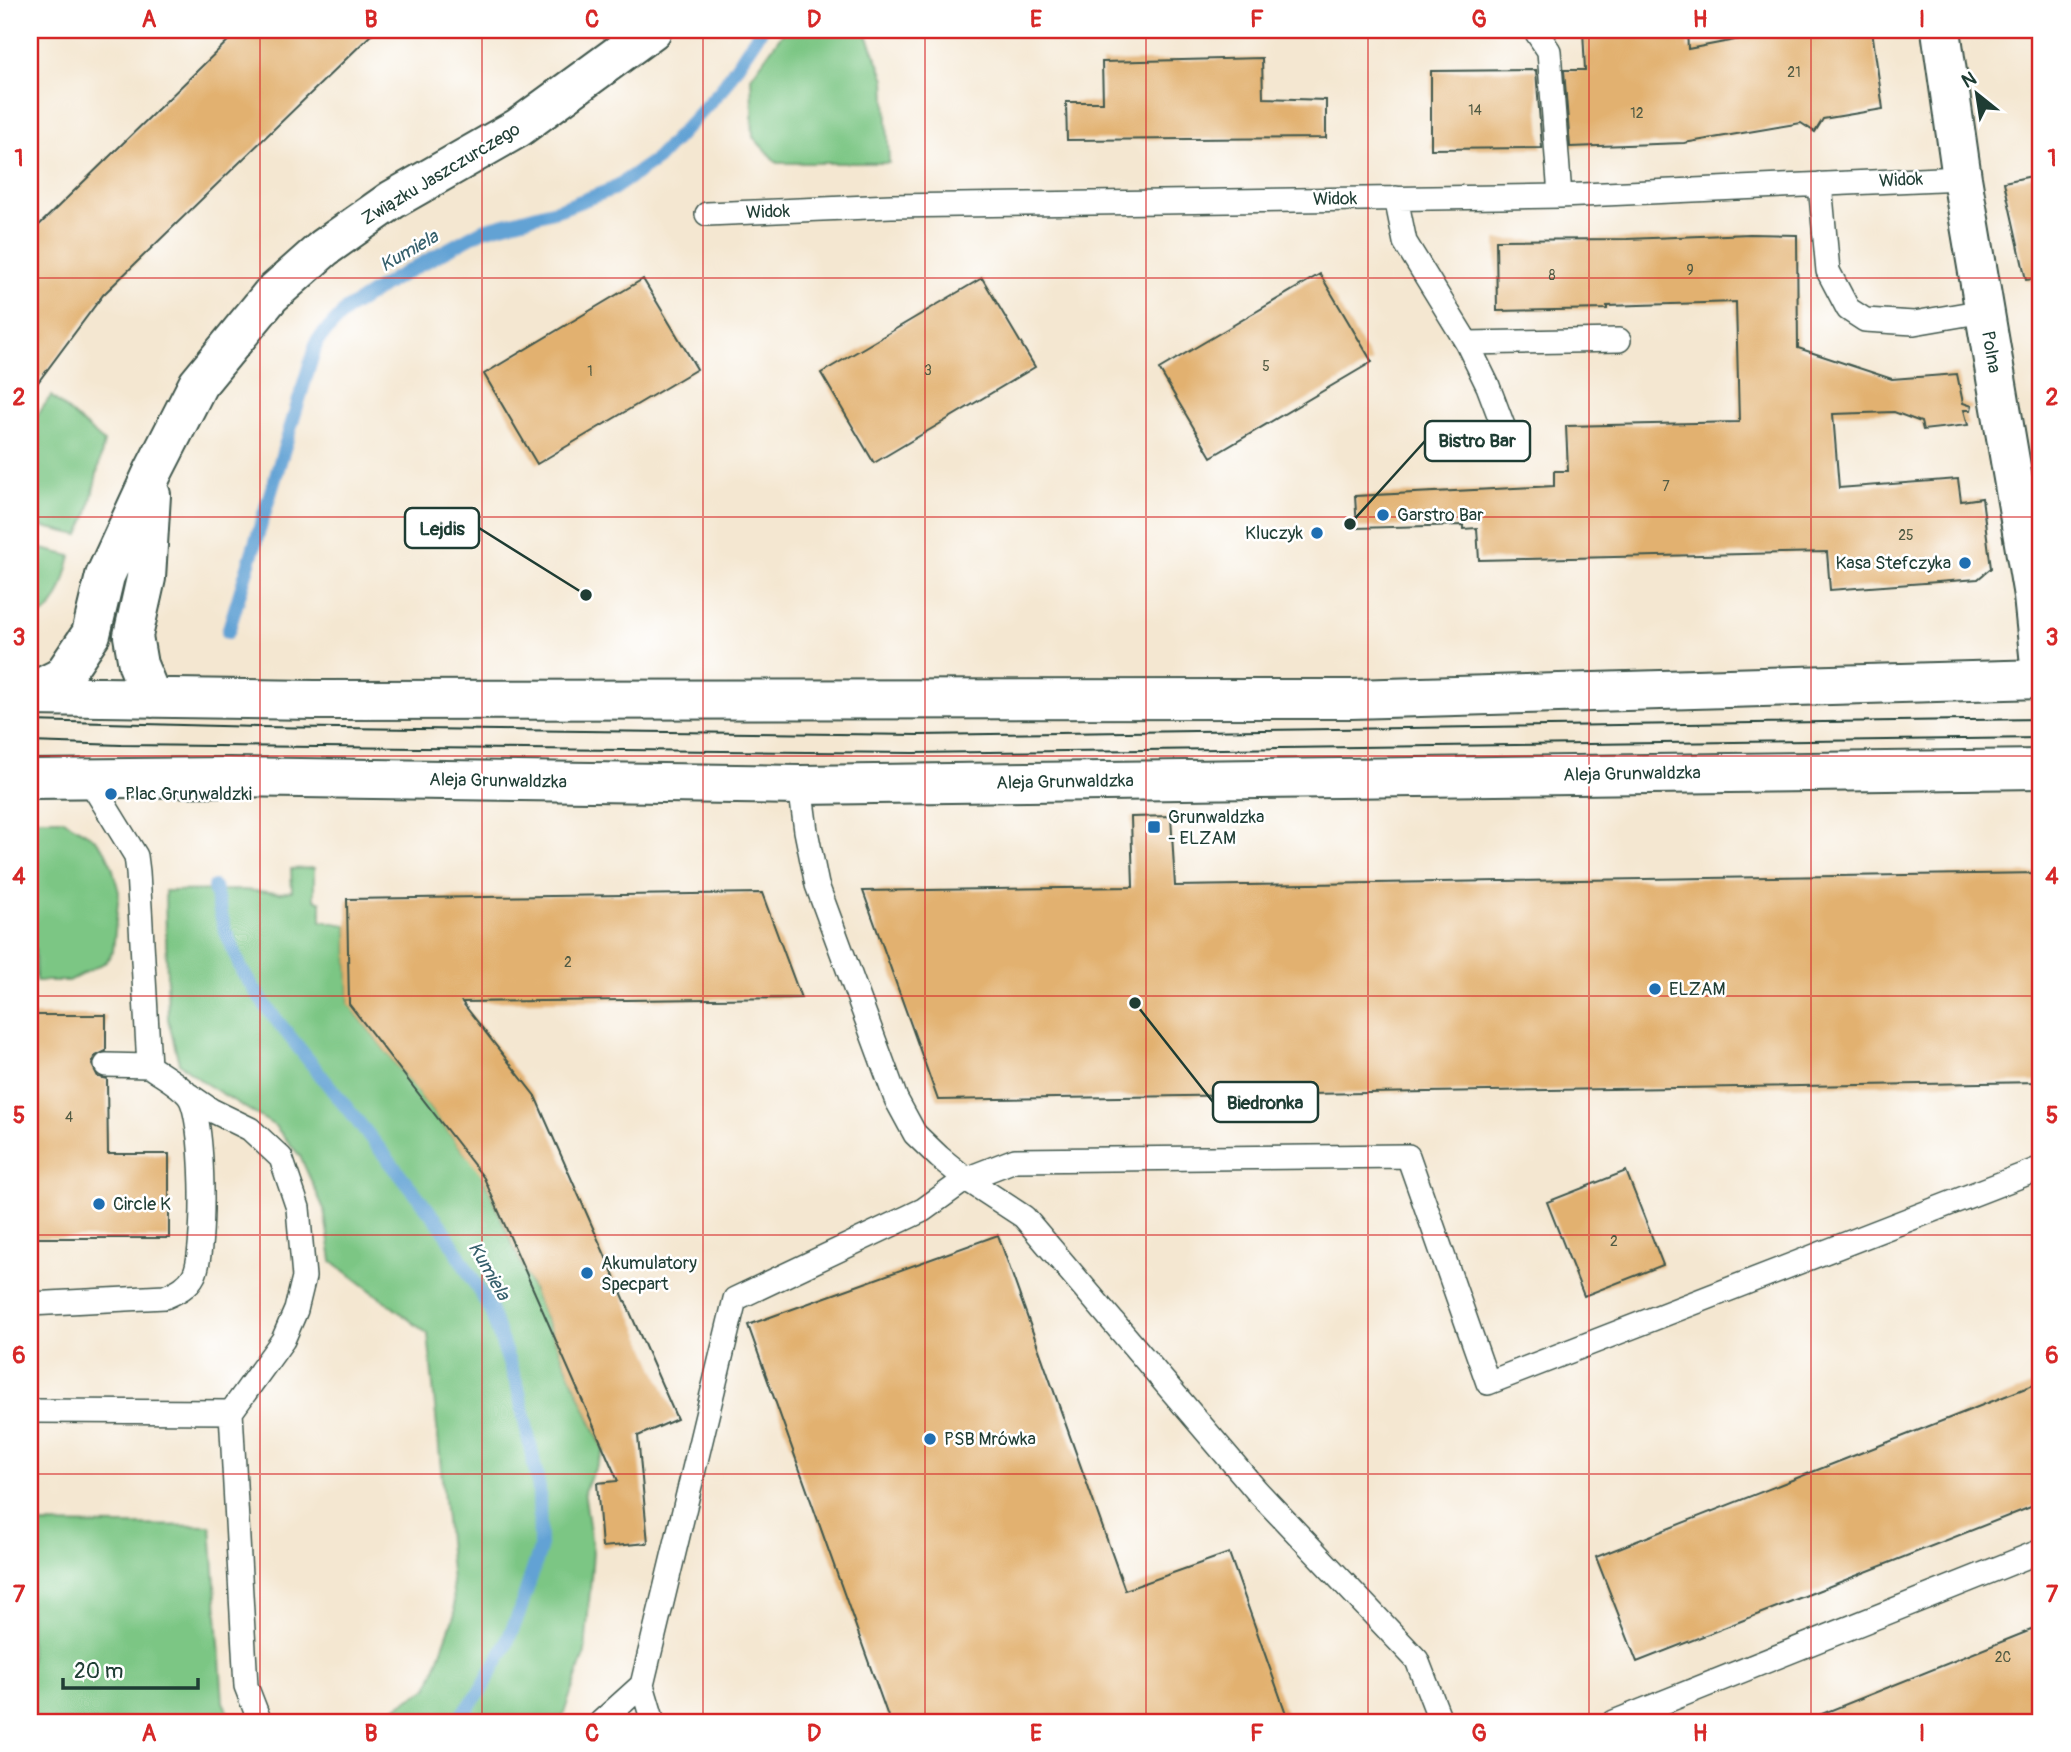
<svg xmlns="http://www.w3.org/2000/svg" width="2071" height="1752" viewBox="0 0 2071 1752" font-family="Pangolin,sans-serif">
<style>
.green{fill:#7cc684;stroke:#4e825c;stroke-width:2}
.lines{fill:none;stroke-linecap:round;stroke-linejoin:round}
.stream{stroke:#62a2d4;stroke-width:14}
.building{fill:#e2b170}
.lane-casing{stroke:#3f564c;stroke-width:26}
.street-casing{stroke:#3f564c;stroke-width:42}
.secondary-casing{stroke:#3f564c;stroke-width:42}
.lane{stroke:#fff;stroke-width:23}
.street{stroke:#fff;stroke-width:38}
.secondary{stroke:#fff;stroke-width:38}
.tram{stroke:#1f3d34;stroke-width:2}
.grid{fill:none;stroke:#d62828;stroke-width:2;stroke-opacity:0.55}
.poi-dot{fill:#1f6fb2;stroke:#fff;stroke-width:2.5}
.labels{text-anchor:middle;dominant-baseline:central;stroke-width:5;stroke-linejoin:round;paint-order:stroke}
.number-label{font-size:14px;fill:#505a43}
.street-label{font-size:18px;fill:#1f3d34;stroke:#fff}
.poi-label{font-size:18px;fill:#1f3d34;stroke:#fff;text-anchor:start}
.water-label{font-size:19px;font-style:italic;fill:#36606c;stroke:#fff}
.leader{fill:none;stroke:#1f3d34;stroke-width:2.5}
.callout-dot{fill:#1f3d34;stroke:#fff;stroke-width:2.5}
.callout{fill:#fff;stroke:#1f3d34;stroke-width:2.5}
.callout-label{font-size:19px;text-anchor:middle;font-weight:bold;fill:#1f3d34}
.neatline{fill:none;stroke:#d62828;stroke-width:2.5}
.grid-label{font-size:23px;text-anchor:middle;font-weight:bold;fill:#d62828}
</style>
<rect width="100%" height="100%" fill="#fff"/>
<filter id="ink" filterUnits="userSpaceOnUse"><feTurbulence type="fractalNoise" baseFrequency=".0143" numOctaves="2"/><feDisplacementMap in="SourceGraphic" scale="14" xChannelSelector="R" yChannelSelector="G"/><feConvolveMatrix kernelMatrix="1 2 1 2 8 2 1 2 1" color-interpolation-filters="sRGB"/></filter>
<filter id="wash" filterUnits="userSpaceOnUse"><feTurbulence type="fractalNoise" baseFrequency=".00686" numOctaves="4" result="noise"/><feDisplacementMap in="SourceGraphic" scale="28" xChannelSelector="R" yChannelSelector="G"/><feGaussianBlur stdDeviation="1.57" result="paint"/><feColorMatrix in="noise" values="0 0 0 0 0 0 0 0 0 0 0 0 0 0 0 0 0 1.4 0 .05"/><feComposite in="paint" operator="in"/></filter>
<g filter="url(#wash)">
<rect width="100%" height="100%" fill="#f4e7d1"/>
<path class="green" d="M 785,30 L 865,30 L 885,79 L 889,163 L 777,163 L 753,137 L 751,77 Z
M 51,396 L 104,442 L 88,514 L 79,535 L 30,524 L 30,426 Z
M 30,546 L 71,556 C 63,583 60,612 30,621 Z
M 30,819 L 62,819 L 94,838 L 105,851 L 112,866 L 119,892 L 113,951 L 106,962 L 69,981 L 36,981 L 35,949 L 30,948 Z
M 314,868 L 314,899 L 321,902 L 321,921 L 347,925 L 349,1004 L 464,1152 L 479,1168 L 604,1451 L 584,1491 L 593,1552 L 585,1652 L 561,1722 L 371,1722 L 428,1688 L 455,1613 L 428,1334 L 332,1261 L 324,1209 L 300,1156 L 275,1126 L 203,1082 L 179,1063 L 168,1019 L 165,891 L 243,890 L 280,893 L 292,891 L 291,869 Z
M 30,1524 L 211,1526 L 223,1702 L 233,1722 L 30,1722 Z"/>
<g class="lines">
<path class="stream" d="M 228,632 L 317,341 L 346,310 L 394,279 L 483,230 L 560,209 L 613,189 L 657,159 L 721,90 L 761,30
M 214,887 L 225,930 L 242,971 L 267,1008 L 442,1227 L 490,1309 L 518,1388 L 539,1488 L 540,1549 L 518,1616 L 504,1649 L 481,1690 L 456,1722"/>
</g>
<g id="blocks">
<path class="building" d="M 239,30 L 376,30 L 103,295 L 30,393 L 30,234 Z
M 1583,30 L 1687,30 L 1688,49 L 1787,30 L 1872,30 L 1883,109 L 1823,119 L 1815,132 L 1801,123 L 1684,143 L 1570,147 L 1564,70 L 1585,70 Z
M 1262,58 L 1263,98 L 1326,100 L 1326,138 L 1067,140 L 1066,102 L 1103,102 L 1102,62 Z
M 1536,70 L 1542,148 L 1431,149 L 1431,71 Z
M 2041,174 L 2041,278 L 2026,280 L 2004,182 Z
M 1750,234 L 1797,235 L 1798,348 L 1892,379 L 1957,374 L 1963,403 L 1972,406 L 1971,410 L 1964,410 L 1968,425 L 1923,430 L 1921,422 L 1894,412 L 1833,414 L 1839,488 L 1958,479 L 1961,501 L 1982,498 L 1991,568 L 1978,579 L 1830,590 L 1827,552 L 1479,560 L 1477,528 L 1463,529 L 1463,525 L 1357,528 L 1355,496 L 1554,486 L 1554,471 L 1568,471 L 1566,426 L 1739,422 L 1736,302 L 1607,306 L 1607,309 L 1497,311 L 1496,240 L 1627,239 Z
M 1320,274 L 1372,362 L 1211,457 L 1159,369 Z
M 982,278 L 1035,367 L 874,463 L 821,373 Z
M 643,279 L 697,369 L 537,464 L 484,374 Z
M 1171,816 L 1175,886 L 2041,873 L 2041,1082 L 938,1100 L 863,891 L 1133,887 L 1131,817 Z
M 762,893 L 801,998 L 462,1002 L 535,1096 L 677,1419 L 638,1436 L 648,1543 L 602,1547 L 597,1483 L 618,1481 L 484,1178 L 349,1004 L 347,899 Z
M 30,1015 L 106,1015 L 106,1051 L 94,1057 L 92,1065 L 98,1077 L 107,1079 L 108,1154 L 169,1154 L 169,1238 L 30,1238 Z
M 1626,1171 L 1663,1265 L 1584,1296 L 1547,1202 Z
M 998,1235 L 1125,1590 L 1229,1553 L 1289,1722 L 890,1722 L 748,1325 Z
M 2041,1382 L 2041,1503 L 1637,1662 L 1596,1557 Z
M 2041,1626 L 2041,1722 L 1805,1722 L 1804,1721 Z"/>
</g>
</g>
<g filter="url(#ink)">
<use href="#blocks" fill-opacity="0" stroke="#3f564c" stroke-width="2"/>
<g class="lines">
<g class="lane-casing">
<path id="lane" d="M 1535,30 L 1549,51 L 1560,196
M 1820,184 L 1828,271 L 1848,309 L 1865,320 L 1914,323 L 1984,311
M 1396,198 L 1405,242 L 1467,343 L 1619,340
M 707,214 L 891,206 L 1560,196 L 1962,178
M 1467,343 L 1488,386 L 1508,439
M 88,778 L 136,856 L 138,872 L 149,1066 L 106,1065
M 800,785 L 806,831 L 817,885 L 896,1099 L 915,1134 L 939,1157 L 966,1179 L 1024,1217 L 1257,1491 L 1417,1660 L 1441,1722
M 189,1095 L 211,1110 L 250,1129 L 281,1158 L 298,1208 L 304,1277 L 296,1310 L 283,1340 L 231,1412 L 246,1686 L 260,1722
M 30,1304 L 165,1297 C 176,1292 188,1287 194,1275 C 206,1253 205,1114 188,1095 C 178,1083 161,1075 149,1066
M 30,1411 L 231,1412
M 642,1685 L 653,1722
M 601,1722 L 642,1685 L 735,1299 L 923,1210 L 966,1179 L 1015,1160 L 1408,1156 L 1488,1383 L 2041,1168
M 1614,1722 L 2041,1551"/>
</g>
<g class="street-casing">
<path id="street" d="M 1941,30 L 1962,178 L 2033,596 L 2041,674"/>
</g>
<g class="secondary-casing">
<path id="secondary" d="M 151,495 L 146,578 L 133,636 L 138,665 L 152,698
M 30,693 L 62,677 L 91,634 L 105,576 L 153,472 L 198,384 L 271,295 L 324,248 L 392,200 L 518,128 L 652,30
M 30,696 L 315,700 L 1351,699 L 2041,679
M 30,779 L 228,777 L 800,785 L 2041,769"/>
</g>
<use href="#lane" class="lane"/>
<use href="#street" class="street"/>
<use href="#secondary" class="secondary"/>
<path class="tram" d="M 30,721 L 258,727 L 919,735 L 2041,719
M 30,742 L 121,745 L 914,753 L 2041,738"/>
</g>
</g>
<path class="grid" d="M 260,30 L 260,1722M 482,30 L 482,1722M 703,30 L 703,1722M 925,30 L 925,1722M 1146,30 L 1146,1722M 1368,30 L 1368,1722M 1589,30 L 1589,1722M 1811,30 L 1811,1722M 30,278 L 2041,278M 30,517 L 2041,517M 30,756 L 2041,756M 30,996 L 2041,996M 30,1235 L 2041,1235M 30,1474 L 2041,1474"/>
<g class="poi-dot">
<circle cx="1383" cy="515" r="7"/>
<circle cx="1317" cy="533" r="7"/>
<circle cx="1965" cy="563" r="7"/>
<circle cx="111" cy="794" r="7"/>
<rect x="1147" y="820" width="14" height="14" rx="3.5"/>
<circle cx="1655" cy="989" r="7"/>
<circle cx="99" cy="1204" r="7"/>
<circle cx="587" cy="1273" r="7"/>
<circle cx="930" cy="1439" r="7"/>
</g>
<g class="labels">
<g class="number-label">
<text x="1794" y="72">21</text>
<text x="1475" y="110">14</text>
<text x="1637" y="113">12</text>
<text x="1690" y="270">9</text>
<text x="1552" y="275">8</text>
<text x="1266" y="366">5</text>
<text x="928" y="370">3</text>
<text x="590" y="371">1</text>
<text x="1666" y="486">7</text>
<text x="1906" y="535">25</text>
<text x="568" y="962">2</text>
<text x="69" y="1117">4</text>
<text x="1614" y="1241">2</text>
<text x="2003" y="1657">2C</text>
</g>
<g class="street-label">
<text transform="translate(441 174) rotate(-31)">Związku Jaszczurczego</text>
<text transform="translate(1901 180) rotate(-3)">Widok</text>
<text transform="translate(1335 199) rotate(-1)">Widok</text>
<text transform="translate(768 212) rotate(-2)">Widok</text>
<text transform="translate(1991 352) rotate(80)">Polna</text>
<text transform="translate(1632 774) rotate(-1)">Aleja Grunwaldzka</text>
<text transform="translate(498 781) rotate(1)">Aleja Grunwaldzka</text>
<text transform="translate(1065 782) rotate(-1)">Aleja Grunwaldzka</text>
</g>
<g class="poi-label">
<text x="1397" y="515">Garstro Bar</text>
<text x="1303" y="533" text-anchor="end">Kluczyk</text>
<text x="1951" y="563" text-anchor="end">Kasa Stefczyka</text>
<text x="125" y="794">Plac Grunwaldzki</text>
<text x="1168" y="817">Grunwaldzka<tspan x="1168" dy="21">- ELZAM</tspan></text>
<text x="1669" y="989">ELZAM</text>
<text x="113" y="1204">Circle K</text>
<text x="601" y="1263">Akumulatory<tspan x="601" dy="21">Specpart</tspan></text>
<text x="944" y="1439">PSB Mrówka</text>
</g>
<g class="water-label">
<text transform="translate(409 251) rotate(-30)">Kumiela</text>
<text transform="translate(489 1271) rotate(60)">Kumiela</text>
</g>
</g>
<path class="leader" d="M1350 524L1425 441M586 595L479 528M1135 1003L1213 1102"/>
<g class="callout-dot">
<circle cx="1350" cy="524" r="7"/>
<circle cx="586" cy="595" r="7"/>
<circle cx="1135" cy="1003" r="7"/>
</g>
<g class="callout">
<rect x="1425" y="421" width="105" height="40" rx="7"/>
<rect x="405" y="508" width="74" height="40" rx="7"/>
<rect x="1213" y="1082" width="105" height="40" rx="7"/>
</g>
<g class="callout-label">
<text x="1477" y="447">Bistro Bar</text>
<text x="442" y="535">Lejdis</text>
<text x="1265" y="1109">Biedronka</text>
</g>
<rect width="2071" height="1752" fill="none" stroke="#fff" stroke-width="77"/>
<g transform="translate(1977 94) rotate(330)" stroke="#ffffff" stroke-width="5" paint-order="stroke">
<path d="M0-5L12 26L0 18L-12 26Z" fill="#1f3d34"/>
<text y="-10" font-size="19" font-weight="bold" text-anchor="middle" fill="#1f3d34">N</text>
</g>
<path d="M63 1678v10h135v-10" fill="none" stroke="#1f3d34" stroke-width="3.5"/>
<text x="74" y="1678" font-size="21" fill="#1f3d34" stroke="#ffffff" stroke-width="5" paint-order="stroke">20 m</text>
<rect x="38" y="38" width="1994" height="1676" class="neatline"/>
<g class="grid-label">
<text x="149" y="27">A</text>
<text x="371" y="27">B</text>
<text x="592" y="27">C</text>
<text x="814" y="27">D</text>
<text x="1036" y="27">E</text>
<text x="1257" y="27">F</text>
<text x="1479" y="27">G</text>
<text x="1700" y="27">H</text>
<text x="1922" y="27">I</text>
<text x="19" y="166">1</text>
<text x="2052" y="166">1</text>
<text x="19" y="405">2</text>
<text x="2052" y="405">2</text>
<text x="19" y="645">3</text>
<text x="2052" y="645">3</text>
<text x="19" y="884">4</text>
<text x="2052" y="884">4</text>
<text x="19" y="1123">5</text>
<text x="2052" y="1123">5</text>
<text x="19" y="1363">6</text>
<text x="2052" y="1363">6</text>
<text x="19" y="1602">7</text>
<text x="2052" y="1602">7</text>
<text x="149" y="1741">A</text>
<text x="371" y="1741">B</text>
<text x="592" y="1741">C</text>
<text x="814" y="1741">D</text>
<text x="1036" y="1741">E</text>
<text x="1257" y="1741">F</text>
<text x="1479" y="1741">G</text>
<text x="1700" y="1741">H</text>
<text x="1922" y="1741">I</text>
</g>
</svg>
